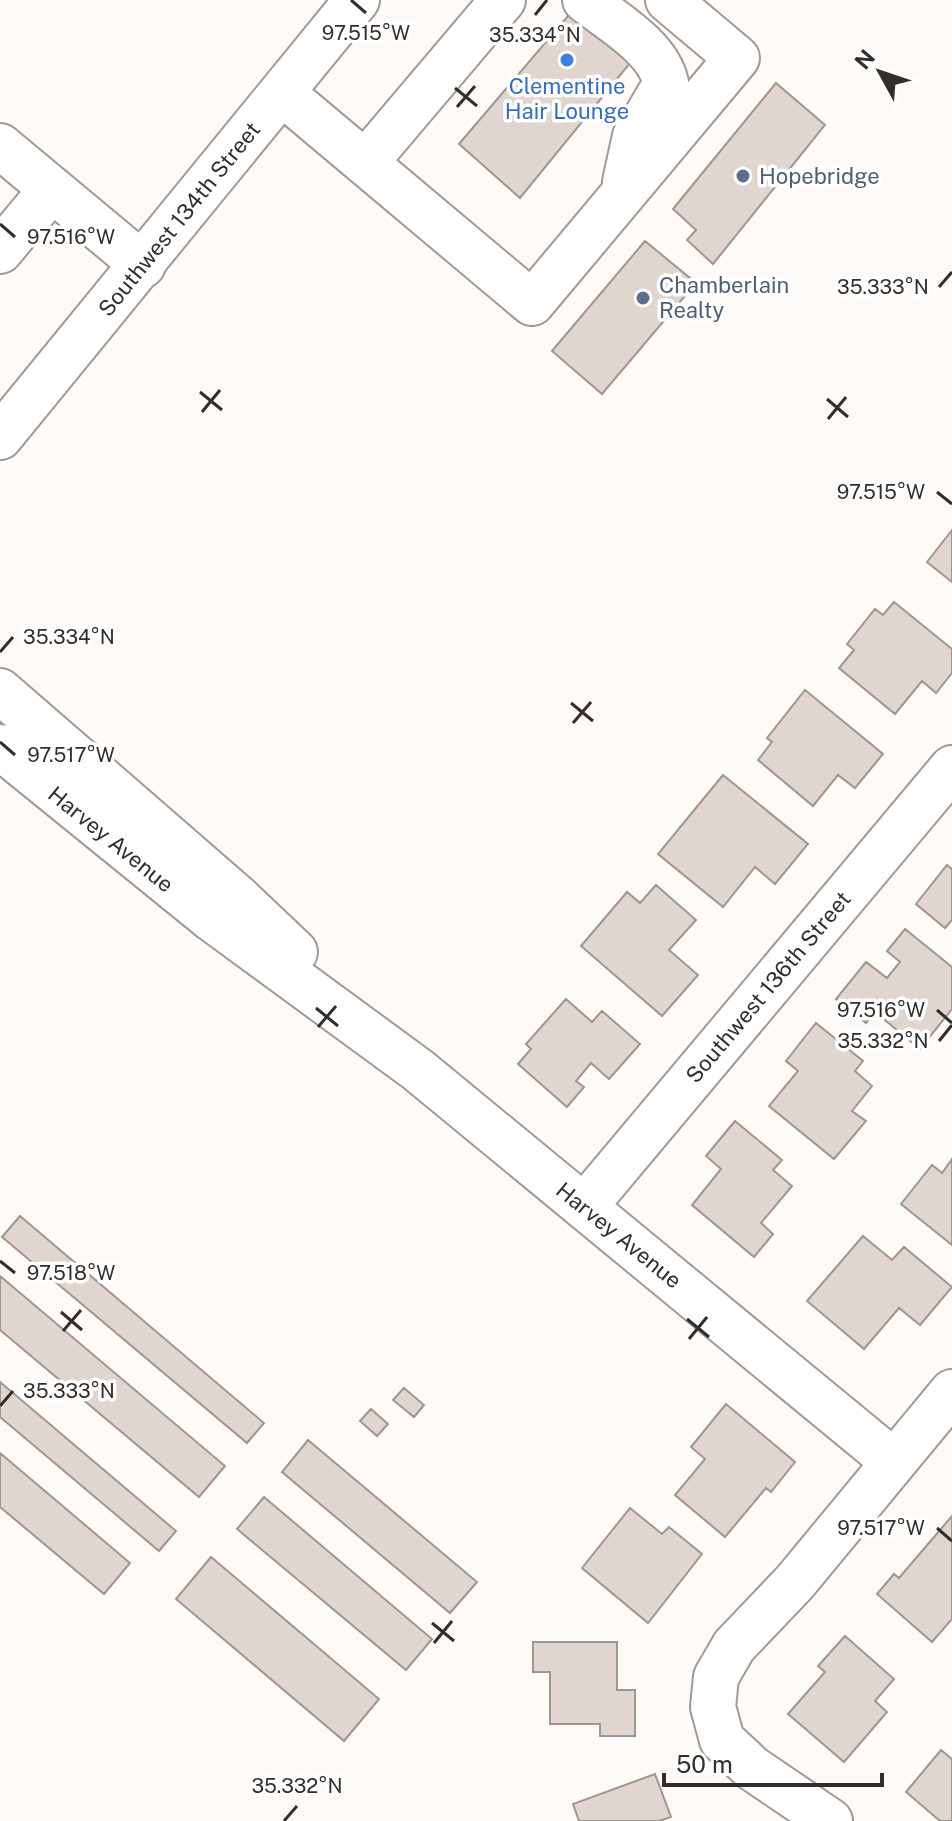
<svg xmlns="http://www.w3.org/2000/svg" width="952" height="1821" viewBox="0 0 952 1821" font-family="'Public Sans',sans-serif">
<style>
.building{fill:#e0d6cf;stroke:#a0968f;stroke-width:2}
.lines{fill:none;stroke-linecap:round;stroke-linejoin:round}
.minor-casing{stroke:#a39992;stroke-width:48}
.major-casing{stroke:#a39992;stroke-width:48}
.minor{stroke:#fff;stroke-width:44}
.major{stroke:#fff;stroke-width:44}
.ticks{fill:none;stroke:#322e2b;stroke-width:3}
.shop-dot{fill:#3f7fe0;stroke:#fff;stroke-width:3}
.service-dot{fill:#5c6f8a;stroke:#fff;stroke-width:3}
.labels{text-anchor:middle;dominant-baseline:central;stroke-width:7;stroke-linejoin:round;paint-order:stroke}
.shop-label{font-size:22px;fill:#366cbe;stroke:#fff}
.service-label{font-size:22px;fill:#4e5e75;stroke:#fff;text-anchor:start}
.street-label{font-size:22px;fill:#322e2b;stroke:#fff}
.ticks-label{font-size:20px;text-anchor:middle;fill:#322e2b;stroke:#fff;stroke-width:7;stroke-linejoin:round;paint-order:stroke}
</style>
<rect width="100%" height="100%" fill="#fefaf7"/>
<path class="building" d="M 574,9 L 635,57 L 520,198 L 459,144 Z
M 776,83 L 825,125 L 713,264 L 687,240 L 696,230 L 673,209 Z
M 645,241 L 696,283 L 602,394 L 552,351 Z
M 952,530 L 952,582 L 927,562 Z
M 894,602 L 952,649 L 952,673 L 936,693 L 922,681 L 895,714 L 839,668 L 854,650 L 847,644 L 875,609 L 883,615 Z
M 805,690 L 883,754 L 855,788 L 838,775 L 813,806 L 758,760 L 772,742 L 767,738 Z
M 723,775 L 808,844 L 775,884 L 755,867 L 723,907 L 658,854 Z
M 947,865 L 952,869 L 952,920 L 945,928 L 916,904 Z
M 656,885 L 696,920 L 669,950 L 698,975 L 662,1016 L 581,946 L 627,892 L 640,903 Z
M 905,929 L 952,967 L 952,1009 L 920,1049 L 875,1012 L 866,1023 L 836,999 L 866,962 L 887,978 L 900,962 L 887,951 Z
M 566,999 L 592,1022 L 602,1011 L 640,1044 L 609,1079 L 591,1063 L 576,1081 L 584,1087 L 567,1107 L 518,1064 L 531,1049 L 526,1044 Z
M 816,1023 L 863,1061 L 855,1071 L 872,1086 L 852,1111 L 866,1121 L 834,1159 L 769,1106 L 798,1071 L 786,1061 Z
M 735,1121 L 782,1160 L 773,1170 L 792,1186 L 761,1223 L 773,1234 L 754,1257 L 692,1205 L 721,1169 L 706,1156 Z
M 952,1159 L 952,1245 L 901,1204 L 932,1165 L 942,1173 Z
M 20,1216 L 264,1423 L 247,1443 L 2,1237 Z
M 863,1236 L 892,1260 L 904,1247 L 952,1287 L 920,1325 L 899,1308 L 864,1349 L 807,1301 Z
M 0,1276 L 225,1466 L 199,1497 L 0,1330 Z
M 0,1382 L 176,1531 L 159,1551 L 0,1417 Z
M 404,1388 L 424,1405 L 414,1417 L 393,1400 Z
M 726,1404 L 795,1462 L 771,1492 L 766,1488 L 725,1537 L 675,1495 L 705,1459 L 691,1447 Z
M 371,1409 L 388,1424 L 377,1436 L 360,1421 Z
M 308,1440 L 477,1582 L 450,1613 L 282,1472 Z
M 0,1453 L 130,1563 L 104,1594 L 0,1507 Z
M 264,1497 L 432,1639 L 406,1670 L 237,1529 Z
M 630,1508 L 662,1534 L 669,1527 L 702,1554 L 648,1623 L 582,1568 Z
M 952,1516 L 952,1619 L 932,1642 L 877,1594 L 894,1574 L 899,1578 Z
M 211,1557 L 379,1699 L 344,1741 L 176,1599 Z
M 845,1636 L 894,1679 L 875,1701 L 887,1712 L 844,1762 L 788,1714 L 825,1672 L 818,1666 Z
M 533,1642 L 617,1642 L 617,1690 L 635,1690 L 635,1736 L 600,1736 L 600,1724 L 550,1724 L 550,1672 L 533,1672 Z
M 941,1750 L 952,1759 L 952,1821 L 940,1821 L 906,1792 Z
M 655,1774 L 671,1817 L 659,1821 L 579,1821 L 573,1804 Z"/>
<g class="lines">
<g class="minor-casing">
<path id="minor" d="M 585,0 C 613,22 658,47 666,83 L 635,136 L 625,182
M 282,93 L 532,303 L 737,58 L 668,0
M 0,146 L 143,265
M 365,163 L 503,0
M 0,251 L 52,189
M 0,691 L 236,896 L 295,952
M 0,747 L 212,919 L 418,1070 L 894,1462
M 584,1207 L 952,768
M 830,1821 L 752,1768 L 722,1740 L 713,1707 L 716,1677 L 734,1646 L 795,1582 L 952,1392"/>
</g>
<g class="major-casing">
<path id="major" d="M 0,437 L 357,0"/>
</g>
<use href="#minor" class="minor"/>
<use href="#major" class="major"/>
</g>
<path class="ticks" d="M 351,0 L 366,13M 535,15 L 547,0M 455,88 L 477,106M 457,107 L 475,86M 0,224 L 15,237M 939,287 L 952,272M 200,392 L 222,410M 827,399 L 848,417M 202,412 L 220,390M 828,419 L 846,397M 937,492 L 952,504M 0,652 L 13,637M 571,703 L 593,721M 573,723 L 591,702M 0,742 L 15,755M 316,1008 L 338,1026M 937,1010 L 952,1023M 318,1027 L 336,1006M 939,1041 L 952,1025M 0,1261 L 15,1273M 61,1312 L 82,1330M 687,1319 L 709,1337M 63,1331 L 81,1310M 689,1339 L 707,1317M 0,1406 L 13,1391M 937,1528 L 952,1541M 432,1623 L 454,1641M 434,1643 L 452,1621M 284,1821 L 297,1806"/>
<circle class="shop-dot" cx="567" cy="60" r="8"/>
<g class="service-dot">
<circle cx="743" cy="176" r="8"/>
<circle cx="643" cy="298" r="8"/>
</g>
<g class="labels">
<g class="shop-label">
<text x="567" y="86">Clementine<tspan x="567" dy="25">Hair Lounge</tspan></text>
</g>
<g class="service-label">
<text x="759" y="176">Hopebridge</text>
<text x="659" y="285">Chamberlain<tspan x="659" dy="25">Realty</tspan></text>
</g>
<g class="street-label">
<text transform="translate(179 219) rotate(-51)">Southwest 134th Street</text>
<text transform="translate(111 839) rotate(39)">Harvey Avenue</text>
<text transform="translate(768 987) rotate(-50)">Southwest 136th Street</text>
<text transform="translate(619 1235) rotate(39)">Harvey Avenue</text>
</g>
</g>
<g class="ticks-label">
<text x="366" y="40">97.515°W</text>
<text x="535" y="42">35.334°N</text>
<text x="71" y="244">97.516°W</text>
<text x="883" y="294">35.333°N</text>
<text x="881" y="499">97.515°W</text>
<text x="69" y="644">35.334°N</text>
<text x="71" y="762">97.517°W</text>
<text x="881" y="1017">97.516°W</text>
<text x="883" y="1048">35.332°N</text>
<text x="71" y="1280">97.518°W</text>
<text x="69" y="1398">35.333°N</text>
<text x="881" y="1535">97.517°W</text>
<text x="297" y="1793">35.332°N</text>
</g>
<g transform="translate(880 72) rotate(310)" stroke="#ffffff" stroke-width="6" paint-order="stroke">
<path d="M0-6L14 30L0 20L-14 30Z" fill="#322e2b"/>
<text y="-12" font-size="22" font-weight="bold" text-anchor="middle" fill="#322e2b">N</text>
</g>
<path d="M664 1773v12h218v-12" fill="none" stroke="#322e2b" stroke-width="4"/>
<text x="676" y="1773" font-size="24" fill="#322e2b" stroke="#ffffff" stroke-width="6" paint-order="stroke">50 m</text>
</svg>
